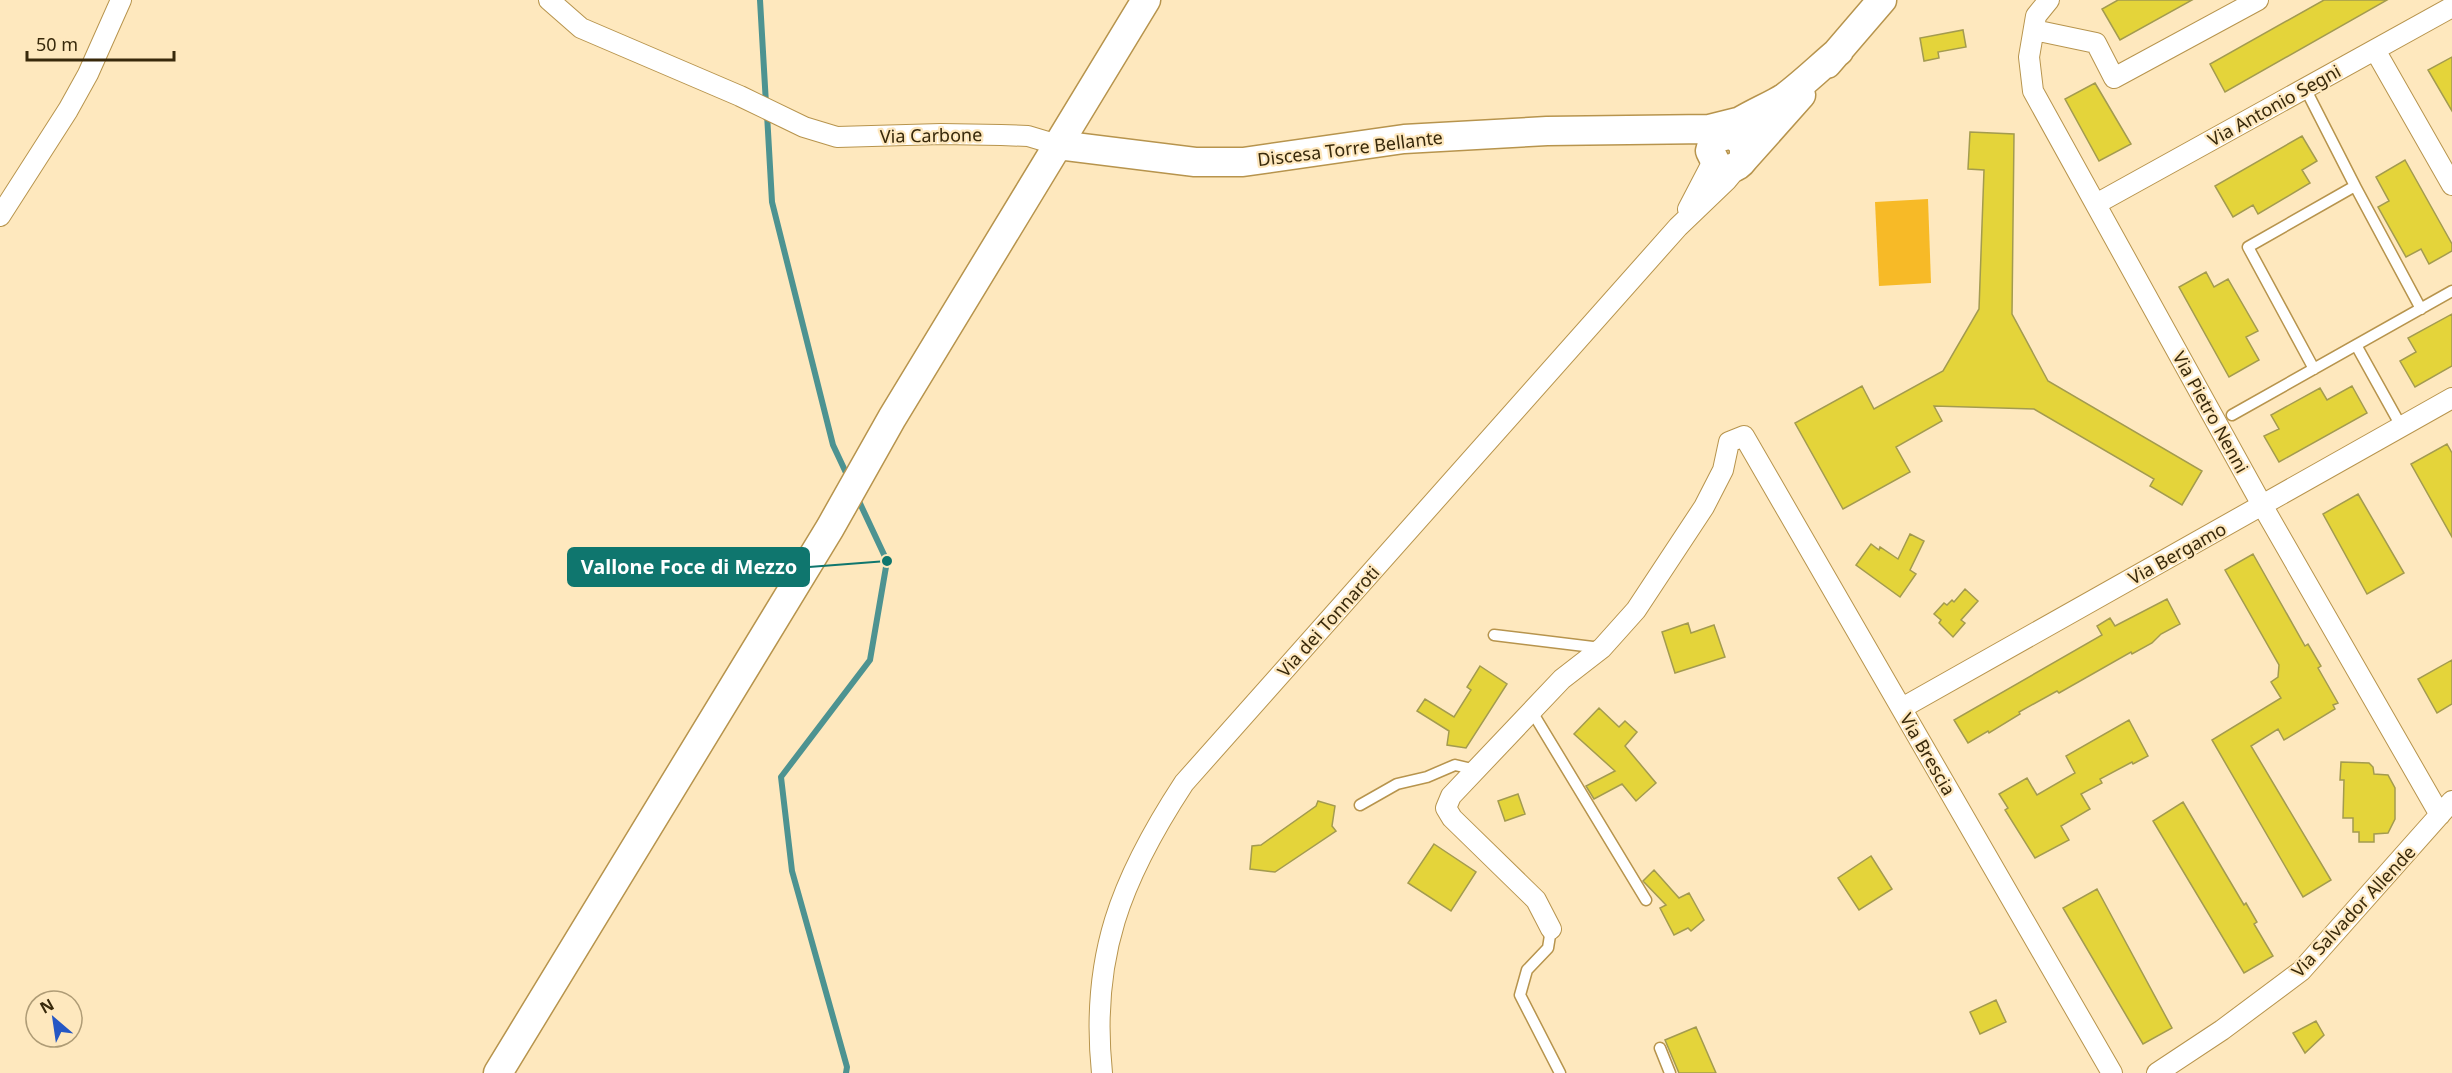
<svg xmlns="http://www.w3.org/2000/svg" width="2452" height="1073" viewBox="0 0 2452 1073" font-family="'Noto Sans',sans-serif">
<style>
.green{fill:#f7ba27}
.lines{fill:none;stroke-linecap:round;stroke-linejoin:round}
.stream{stroke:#4d9391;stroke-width:6}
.building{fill:#e4d43a;stroke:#a39b4f;stroke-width:1.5}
.lane-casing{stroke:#b7944d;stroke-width:13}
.street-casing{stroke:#b7944d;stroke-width:22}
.secondary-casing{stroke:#b7944d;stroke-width:31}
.lane{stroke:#fff;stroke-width:10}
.street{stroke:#fff;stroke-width:20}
.secondary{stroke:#fff;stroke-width:28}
.labels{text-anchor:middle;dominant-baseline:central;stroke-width:4.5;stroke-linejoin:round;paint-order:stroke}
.street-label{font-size:18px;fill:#38290b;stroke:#fee8be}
.leader{fill:none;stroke:#0f766e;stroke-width:2}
.callout-dot{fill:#0f766e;stroke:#fee8be;stroke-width:2}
.callout{fill:#0f766e;stroke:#0f766e;stroke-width:2}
.callout-label{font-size:20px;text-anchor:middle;font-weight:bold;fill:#fff}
</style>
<rect width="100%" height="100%" fill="#fee8be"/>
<path class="green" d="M 1928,199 L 1931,283 L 1879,286 L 1875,202 Z"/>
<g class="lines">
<path class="stream" d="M 760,0 L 766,104
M 767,114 L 772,202 L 833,445 L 848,477
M 846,1073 L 847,1067 L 792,871 L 781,777 L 870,660 L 887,561 L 857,497"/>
</g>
<path class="building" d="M 2118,0 L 2192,0 L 2120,40 L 2102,9 Z
M 2324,0 L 2387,0 L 2225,92 L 2210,64 Z
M 1963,30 L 1966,47 L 1938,52 L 1939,58 L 1924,61 L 1920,38 Z
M 2452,57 L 2452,111 L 2428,70 Z
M 2095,83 L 2131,144 L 2099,161 L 2065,99 Z
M 1970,132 L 2014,134 L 2012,314 L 2048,381 L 2202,471 L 2182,505 L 2150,486 L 2154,479 L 2034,409 L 1934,406 L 1942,421 L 1896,447 L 1910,472 L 1843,509 L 1795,423 L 1862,386 L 1874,409 L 1943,371 L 1979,309 L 1984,170 L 1968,169 Z
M 2302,136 L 2317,161 L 2302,170 L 2310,183 L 2258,214 L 2253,205 L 2233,217 L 2215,186 Z
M 2405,160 L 2452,244 L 2452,251 L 2429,264 L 2421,249 L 2406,257 L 2378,207 L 2389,201 L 2376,177 Z
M 2206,272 L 2214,287 L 2228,279 L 2258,331 L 2246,337 L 2259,360 L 2229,377 L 2179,287 Z
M 2452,314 L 2452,366 L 2415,387 L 2400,361 L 2416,352 L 2408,338 Z
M 2352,386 L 2367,413 L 2279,462 L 2264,436 L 2279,429 L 2271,415 L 2320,388 L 2327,400 Z
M 2447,444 L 2452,453 L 2452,537 L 2411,464 Z
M 2358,494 L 2404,573 L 2367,594 L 2323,514 Z
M 1910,534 L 1924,541 L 1910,570 L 1916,574 L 1900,597 L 1856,565 L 1871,544 L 1879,550 L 1880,547 L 1898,559 Z
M 2253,554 L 2305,646 L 2308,644 L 2321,666 L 2318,668 L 2338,703 L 2333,705 L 2335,709 L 2284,740 L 2278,729 L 2251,746 L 2331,880 L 2303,897 L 2212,740 L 2281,698 L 2271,682 L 2278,677 L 2279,665 L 2225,570 Z
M 1965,589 L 1978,601 L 1961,620 L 1965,623 L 1953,637 L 1939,623 L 1941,620 L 1934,614 L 1944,603 L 1947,605 L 1952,600 L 1954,602 Z
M 2167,599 L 2180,624 L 2161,634 L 2152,643 L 2132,654 L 2131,652 L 2059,693 L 2057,691 L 2019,712 L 2020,714 L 1989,733 L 1988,731 L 1968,743 L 1954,720 L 2102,635 L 2097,626 L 2110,618 L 2115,626 Z
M 1688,623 L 1691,633 L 1714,625 L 1725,657 L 1675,673 L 1662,632 Z
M 2452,660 L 2452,704 L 2437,713 L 2418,679 Z
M 1480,666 L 1507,684 L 1466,748 L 1447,745 L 1449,731 L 1417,711 L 1425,699 L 1454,717 L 1471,690 L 1467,687 Z
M 1599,708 L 1619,727 L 1625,721 L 1637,732 L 1625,746 L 1656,783 L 1636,801 L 1622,784 L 1594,799 L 1586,786 L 1615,771 L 1574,734 Z
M 2129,720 L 2148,756 L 2133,764 L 2132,762 L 2100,779 L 2102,783 L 2081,794 L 2090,809 L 2061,826 L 2069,840 L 2035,858 L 2005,810 L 2008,808 L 1999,794 L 2027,778 L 2037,795 L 2075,773 L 2066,756 Z
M 2341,762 L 2369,763 L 2373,767 L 2374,774 L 2388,775 L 2395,788 L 2395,819 L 2388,833 L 2374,834 L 2374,842 L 2359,842 L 2359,832 L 2353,832 L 2353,818 L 2343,818 L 2344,780 L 2340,780 Z
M 1518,794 L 1525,814 L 1505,821 L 1498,801 Z
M 1318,801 L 1335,806 L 1332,826 L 1336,831 L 1275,872 L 1250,869 L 1252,846 L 1261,845 L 1316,806 Z
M 2183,802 L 2244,905 L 2246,903 L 2257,922 L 2254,924 L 2273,956 L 2244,973 L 2153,821 Z
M 1434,844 L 1476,872 L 1451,911 L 1408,883 Z
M 1871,856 L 1892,889 L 1859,910 L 1838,878 Z
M 1654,870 L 1679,898 L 1689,893 L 1704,920 L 1691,931 L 1688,928 L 1674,935 L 1660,908 L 1666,905 L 1643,881 Z
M 2097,889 L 2172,1028 L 2143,1044 L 2063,908 Z
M 1996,1000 L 2006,1022 L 1980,1034 L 1970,1012 Z
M 2316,1021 L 2324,1035 L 2305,1053 L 2293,1033 Z
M 1696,1027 L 1716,1073 L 1679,1073 L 1665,1040 Z"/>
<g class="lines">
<g class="lane-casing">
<path id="lane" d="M 2305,88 L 2355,186 L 2248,247 L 2314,369
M 2355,186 L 2421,309
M 2356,345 L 2401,426
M 2232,415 L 2452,291
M 1494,635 L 1601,648
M 1531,710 L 1646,900
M 1360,805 L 1397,784 L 1427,777 L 1455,765 L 1476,770
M 1551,929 L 1548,948 L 1527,970 L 1520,995 L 1560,1073
M 1660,1048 L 1670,1073"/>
</g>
<g class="street-casing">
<path id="street" d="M 549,0 L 581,28 L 740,96 L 804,127 L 837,137 L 941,134 L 1001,135 L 1028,136 L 1058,145
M 2049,0 L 2036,16 L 2029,57 L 2033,91 L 2262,505 L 2440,815
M 2034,30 L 2096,43 L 2114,78 L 2258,0
M 2375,50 L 2452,185
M 2096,204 L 2452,7
M 1688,209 L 1713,161
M 0,216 L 68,110 L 88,74 L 121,0
M 1902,708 L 2452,398
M 1551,929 L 1536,900 L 1452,818 L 1446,808 L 1451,796 L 1562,679 L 1602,648 L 1636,610 L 1704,507 L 1723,470 L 1729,442 L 1744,436 L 2112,1073
M 1102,1073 C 1090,957 1121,879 1184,783 L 1678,227 L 1727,180 L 1741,163
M 2157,1073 L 2222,1030 L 2301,971 L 2452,801"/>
</g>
<g class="secondary-casing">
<path id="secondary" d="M 1827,64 L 1882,0
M 1717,138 L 1732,134 L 1744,144 L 1744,159 C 1737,169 1727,171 1717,165 L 1710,151 C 1715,127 1766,110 1785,97 C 1804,83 1821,66 1839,51
M 1058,145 L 1195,162 L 1243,162 L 1404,139 L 1547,131 L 1709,129 L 1741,121
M 1744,159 L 1801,95
M 498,1073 L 830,528 L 892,418 L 1146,0"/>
</g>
<use href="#lane" class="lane"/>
<use href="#street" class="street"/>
<use href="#secondary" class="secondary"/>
</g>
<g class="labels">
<g class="street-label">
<text transform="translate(2274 105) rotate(-29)">Via Antonio Segni</text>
<text transform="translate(931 135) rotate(-1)">Via Carbone</text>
<text transform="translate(1350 148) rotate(-7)">Discesa Torre Bellante</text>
<text transform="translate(2211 412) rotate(61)">Via Pietro Nenni</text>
<text transform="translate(2177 553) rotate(-29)">Via Bergamo</text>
<text transform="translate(1328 621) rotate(-48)">Via dei Tonnaroti</text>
<text transform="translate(1928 754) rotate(60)">Via Brescia</text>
<text transform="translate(2353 911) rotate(-47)">Via Salvador Allende</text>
</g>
</g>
<path class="leader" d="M887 561L809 567"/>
<circle class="callout-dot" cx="887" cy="561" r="6"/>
<rect class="callout" x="568" y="548" width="241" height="38" rx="6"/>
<g class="callout-label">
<text x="689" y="574">Vallone Foce di Mezzo</text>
</g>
<g transform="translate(54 1019) rotate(331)"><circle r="28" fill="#fee8be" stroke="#af9c76" stroke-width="1.5"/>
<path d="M0-4.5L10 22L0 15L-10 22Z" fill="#2557c4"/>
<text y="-9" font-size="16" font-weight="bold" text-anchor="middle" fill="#38290b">N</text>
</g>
<path d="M27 51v9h147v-9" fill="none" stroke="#38290b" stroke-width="3"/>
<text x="36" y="51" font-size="18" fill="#38290b" stroke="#fee8be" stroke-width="4.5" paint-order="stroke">50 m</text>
</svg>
